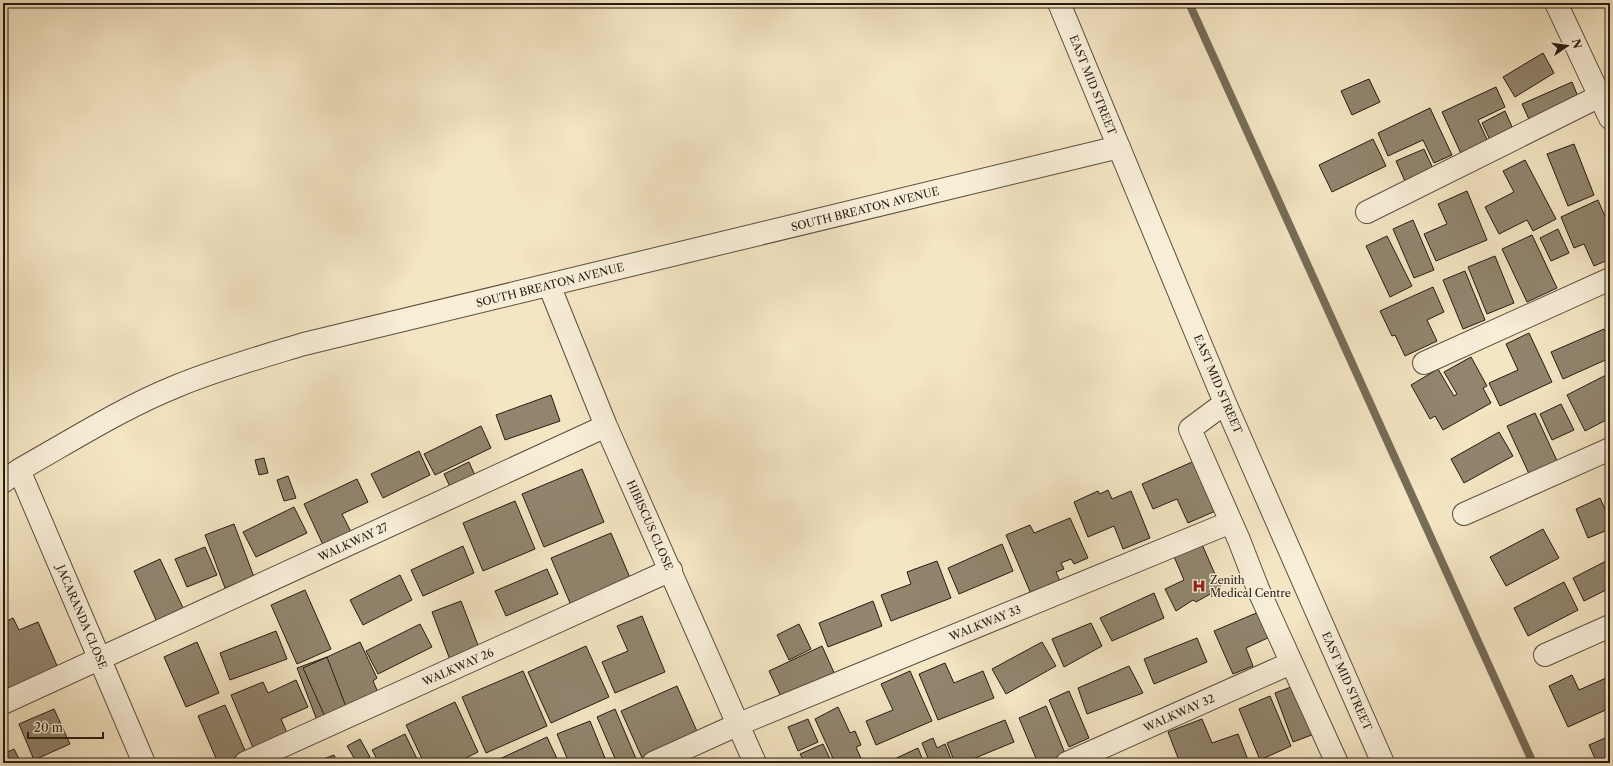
<svg xmlns="http://www.w3.org/2000/svg" width="1613" height="766" viewBox="0 0 1613 766" font-family="'Libre Caslon Text',serif">
<style>
.lines{fill:none;stroke-linecap:round;stroke-linejoin:round}
.stream{stroke:#776c58;stroke-width:8}
.building{fill:#91856e;stroke:#251c12}
.minor-casing{stroke:#594e3e;stroke-width:24}
.minor{stroke:#f8eed8;stroke-width:22}
.labels{text-anchor:middle;dominant-baseline:central;stroke-width:3;stroke-linejoin:round;paint-order:stroke}
.street-label{font-size:11px;fill:#251c12;stroke:#f8eed8}
.poi-label{font-size:11px;fill:#251c12;stroke:#f8eed8;text-anchor:start}
</style>
<rect width="100%" height="100%" fill="#f4e5c3"/>
<filter id="stains"><feTurbulence type="fractalNoise" baseFrequency=".005" numOctaves="4"/><feColorMatrix values="0 0 0 0 .2 0 0 0 0 .09 0 0 0 0 .02 0 0 0 .5 -.17"/></filter>
<radialGradient id="worn" r=".72"><stop offset=".6" stop-color="#630" stop-opacity="0"/><stop offset="1" stop-color="#630" stop-opacity=".3"/></radialGradient>
<g class="lines">
<path class="stream" d="M 1189,3 L 1533,763"/>
</g>
<path class="building" d="M 1543,53 L 1554,73 L 1515,97 L 1503,77 Z
M 1369,79 L 1380,102 L 1352,115 L 1341,91 Z
M 1572,82 L 1581,104 L 1532,126 L 1522,104 Z
M 1496,87 L 1505,107 L 1478,120 L 1490,146 L 1463,158 L 1442,112 Z
M 1430,108 L 1452,155 L 1434,163 L 1423,140 L 1388,156 L 1378,133 Z
M 1505,111 L 1513,129 L 1490,140 L 1482,123 Z
M 1373,139 L 1386,166 L 1332,192 L 1319,165 Z
M 1574,144 L 1594,195 L 1568,206 L 1547,154 Z
M 1424,149 L 1436,175 L 1408,188 L 1396,161 Z
M 1525,160 L 1556,219 L 1533,231 L 1527,220 L 1499,234 L 1485,207 L 1514,192 L 1503,171 Z
M 1467,191 L 1487,240 L 1436,261 L 1424,234 L 1447,224 L 1438,204 Z
M 1598,200 L 1610,228 L 1610,259 L 1594,266 L 1584,244 L 1574,248 L 1561,217 Z
M 1413,220 L 1434,270 L 1414,278 L 1393,229 Z
M 1558,229 L 1569,253 L 1551,261 L 1540,238 Z
M 1532,235 L 1557,288 L 1527,302 L 1502,249 Z
M 1387,236 L 1412,286 L 1390,297 L 1366,246 Z
M 1495,256 L 1514,303 L 1487,314 L 1468,267 Z
M 1465,271 L 1485,320 L 1463,329 L 1443,280 Z
M 1433,287 L 1444,312 L 1427,320 L 1437,341 L 1405,356 L 1395,335 L 1392,336 L 1380,311 Z
M 1610,300 L 1610,311 L 1605,303 Z
M 1604,329 L 1610,343 L 1610,358 L 1563,379 L 1551,352 Z
M 1529,333 L 1552,382 L 1500,406 L 1489,383 L 1518,370 L 1506,344 Z
M 1471,357 L 1487,386 L 1483,388 L 1491,403 L 1443,430 L 1435,416 L 1430,419 L 1411,385 L 1438,369 L 1454,396 L 1457,394 L 1444,372 Z
M 1610,373 L 1610,418 L 1585,431 L 1567,395 Z
M 551,395 L 560,421 L 505,440 L 496,415 Z
M 1561,404 L 1574,430 L 1552,440 L 1540,414 Z
M 1535,413 L 1558,463 L 1530,476 L 1507,426 Z
M 481,426 L 491,448 L 435,475 L 424,454 Z
M 1499,432 L 1513,456 L 1464,483 L 1451,459 Z
M 419,451 L 430,475 L 383,498 L 371,474 Z
M 264,458 L 268,473 L 259,475 L 255,460 Z
M 1199,459 L 1220,509 L 1188,523 L 1177,499 L 1153,509 L 1142,484 Z
M 469,462 L 477,480 L 452,491 L 444,474 Z
M 582,469 L 604,522 L 544,547 L 522,494 Z
M 288,476 L 296,498 L 284,501 L 277,480 Z
M 357,479 L 368,502 L 342,514 L 352,534 L 324,547 L 304,504 Z
M 1108,490 L 1112,499 L 1131,491 L 1150,538 L 1123,549 L 1114,526 L 1088,537 L 1074,502 L 1098,491 L 1100,494 Z
M 1600,498 L 1610,520 L 1610,529 L 1588,538 L 1576,509 Z
M 515,501 L 535,549 L 483,571 L 463,523 Z
M 294,507 L 307,533 L 256,557 L 243,532 Z
M 1070,518 L 1088,558 L 1074,564 L 1071,559 L 1061,563 L 1064,569 L 1056,572 L 1060,581 L 1031,594 L 1006,535 L 1030,525 L 1034,533 Z
M 234,524 L 254,577 L 225,588 L 205,535 Z
M 1543,529 L 1559,558 L 1506,586 L 1490,557 Z
M 611,533 L 633,585 L 573,610 L 551,558 Z
M 1201,542 L 1221,588 L 1196,602 L 1193,600 L 1176,611 L 1165,589 L 1184,580 L 1175,559 L 1174,554 Z
M 1002,544 L 1013,571 L 959,594 L 948,568 Z
M 463,546 L 474,573 L 423,596 L 411,570 Z
M 205,547 L 217,575 L 187,587 L 175,559 Z
M 160,559 L 184,610 L 157,622 L 134,571 Z
M 1610,559 L 1610,588 L 1584,601 L 1573,578 Z
M 937,561 L 951,598 L 891,621 L 881,595 L 911,584 L 907,572 Z
M 547,569 L 558,594 L 506,616 L 495,591 Z
M 400,575 L 412,600 L 363,625 L 350,600 Z
M 1564,582 L 1578,610 L 1528,636 L 1514,608 Z
M 305,590 L 331,649 L 297,664 L 271,605 Z
M 1154,593 L 1164,618 L 1112,641 L 1100,618 Z
M 461,601 L 481,653 L 452,665 L 432,612 Z
M 873,601 L 882,626 L 828,647 L 819,623 Z
M 1261,611 L 1272,636 L 1246,648 L 1253,666 L 1233,674 L 1214,631 Z
M 642,616 L 665,672 L 615,693 L 602,662 L 628,651 L 617,626 Z
M 13,618 L 19,630 L 38,622 L 58,668 L 3,692 L 3,623 Z
M 1091,623 L 1102,646 L 1064,667 L 1052,639 Z
M 420,624 L 432,647 L 378,674 L 366,651 Z
M 799,624 L 811,649 L 789,660 L 777,635 Z
M 276,631 L 287,659 L 230,680 L 220,653 Z
M 1197,638 L 1207,662 L 1154,684 L 1144,659 Z
M 197,642 L 219,693 L 186,707 L 164,657 Z
M 360,642 L 377,678 L 373,681 L 380,697 L 327,721 L 303,668 Z
M 1042,642 L 1056,666 L 1006,694 L 992,669 Z
M 586,646 L 609,697 L 551,723 L 528,672 Z
M 822,646 L 836,677 L 783,701 L 769,671 Z
M 327,657 L 348,712 L 318,723 L 297,668 Z
M 945,663 L 954,683 L 983,671 L 994,698 L 938,720 L 919,674 Z
M 1129,666 L 1143,693 L 1087,714 L 1078,688 Z
M 523,671 L 547,726 L 486,753 L 462,697 Z
M 910,671 L 932,721 L 876,745 L 866,721 L 893,710 L 881,684 Z
M 1572,675 L 1579,690 L 1606,678 L 1610,686 L 1610,708 L 1568,727 L 1549,686 Z
M 296,680 L 308,707 L 281,719 L 290,740 L 256,755 L 231,695 L 263,682 L 268,693 Z
M 1299,684 L 1317,733 L 1293,742 L 1275,693 Z
M 677,686 L 699,736 L 643,760 L 621,711 Z
M 1069,691 L 1089,738 L 1069,747 L 1049,700 Z
M 1270,696 L 1291,746 L 1260,760 L 1239,709 Z
M 455,702 L 478,752 L 456,763 L 424,763 L 406,725 Z
M 225,705 L 247,755 L 227,763 L 218,763 L 198,716 Z
M 1046,706 L 1066,756 L 1050,763 L 1038,763 L 1019,718 Z
M 838,707 L 850,733 L 855,731 L 861,745 L 856,747 L 863,763 L 835,763 L 815,719 Z
M 54,709 L 70,744 L 34,760 L 19,724 Z
M 615,709 L 637,761 L 633,763 L 617,763 L 597,717 Z
M 808,719 L 818,742 L 798,751 L 788,727 Z
M 1202,719 L 1212,743 L 1238,734 L 1248,760 L 1240,763 L 1180,763 L 1168,732 Z
M 1005,720 L 1014,742 L 963,763 L 955,763 L 947,743 Z
M 590,721 L 607,763 L 569,763 L 557,734 Z
M 405,734 L 419,763 L 379,763 L 372,750 Z
M 1610,736 L 1610,763 L 1597,763 L 1589,745 Z
M 547,737 L 559,763 L 493,763 L 493,762 Z
M 933,738 L 937,748 L 945,744 L 953,763 L 930,763 L 922,743 Z
M 360,739 L 370,757 L 357,763 L 347,746 Z
M 823,744 L 832,763 L 805,763 L 800,754 Z
M 918,748 L 924,763 L 886,763 Z
M 14,749 L 21,763 L 3,763 L 3,754 Z
M 334,755 L 337,763 L 313,763 Z
M 713,758 L 716,763 L 701,763 Z
M 1320,758 L 1322,763 L 1308,763 Z"/>
<g class="lines">
<g class="minor-casing">
<path id="minor" d="M 1059,3 L 1225,403 L 1383,763
M 1556,3 L 1610,118
M 1367,212 L 1600,96
M 549,285 L 606,426 L 755,763
M 1424,363 L 1610,279
M 1225,403 L 1190,429 L 1239,540 L 1258,589 L 1337,763
M 19,470 L 144,763
M 3,482 L 19,470 C 71,441 122,408 177,386 C 218,369 261,357 304,344 L 1119,147
M 1464,514 L 1610,449
M 1545,655 L 1610,626
M 3,703 L 606,426
M 245,763 L 671,570
M 653,763 L 739,724 L 1231,522
M 1067,763 L 1291,663"/>
</g>
<use href="#minor" class="minor"/>
</g>
<defs>
<g id="hospital-bare" transform="scale(1.08)"><path d="M-5-5h3v3.5h4V-5h3V5h-3V1.5h-4V5h-3Z" fill="#8f2418" stroke="#f8eed8" stroke-width="2.5" paint-order="stroke"/></g>
</defs>
<g fill-rule="evenodd">
<use href="#hospital-bare" x="1199" y="586"/>
</g>
<g class="labels">
<g class="street-label">
<text transform="translate(1093 85) rotate(68)">EAST MID STREET</text>
<text transform="translate(865 209) rotate(-14)">SOUTH BREATON AVENUE</text>
<text transform="translate(550 285) rotate(-14)">SOUTH BREATON AVENUE</text>
<text transform="translate(1218 384) rotate(67)">EAST MID STREET</text>
<text transform="translate(650 525) rotate(66)">HIBISCUS CLOSE</text>
<text transform="translate(353 542) rotate(-25)">WALKWAY 27</text>
<text transform="translate(82 617) rotate(67)">JACARANDA CLOSE</text>
<text transform="translate(985 623) rotate(-22)">WALKWAY 33</text>
<text transform="translate(458 667) rotate(-24)">WALKWAY 26</text>
<text transform="translate(1347 681) rotate(66)">EAST MID STREET</text>
<text transform="translate(1179 713) rotate(-24)">WALKWAY 32</text>
</g>
<g class="poi-label">
<text x="1210" y="580">Zenith<tspan x="1210" dy="13">Medical Centre</tspan></text>
</g>
</g>
<rect width="1613" height="766" fill="none" stroke="#f4e5c3" stroke-width="16"/>
<rect x="4" y="4" width="1605" height="758" fill="none" stroke="#251c12" stroke-width="2"/>
<rect x="8" y="8" width="1597" height="750" fill="none" stroke="#251c12"/>
<g transform="translate(1567 46) rotate(77)" stroke="#f8eed8" stroke-width="3" paint-order="stroke">
<path d="M0-3L7 15L0 10L-7 15Z" fill="#251c12"/>
<text y="-6" font-size="11" font-weight="bold" text-anchor="middle" fill="#251c12">N</text>
</g>
<path d="M28 732v6h75v-6" fill="none" stroke="#251c12" stroke-width="2"/>
<text x="34" y="732" font-size="12" fill="#251c12" stroke="#f8eed8" stroke-width="3" paint-order="stroke">20 m</text>
<rect width="100%" height="100%" filter="url(#stains)"/>
<rect width="100%" height="100%" fill="url(#worn)"/>
</svg>
